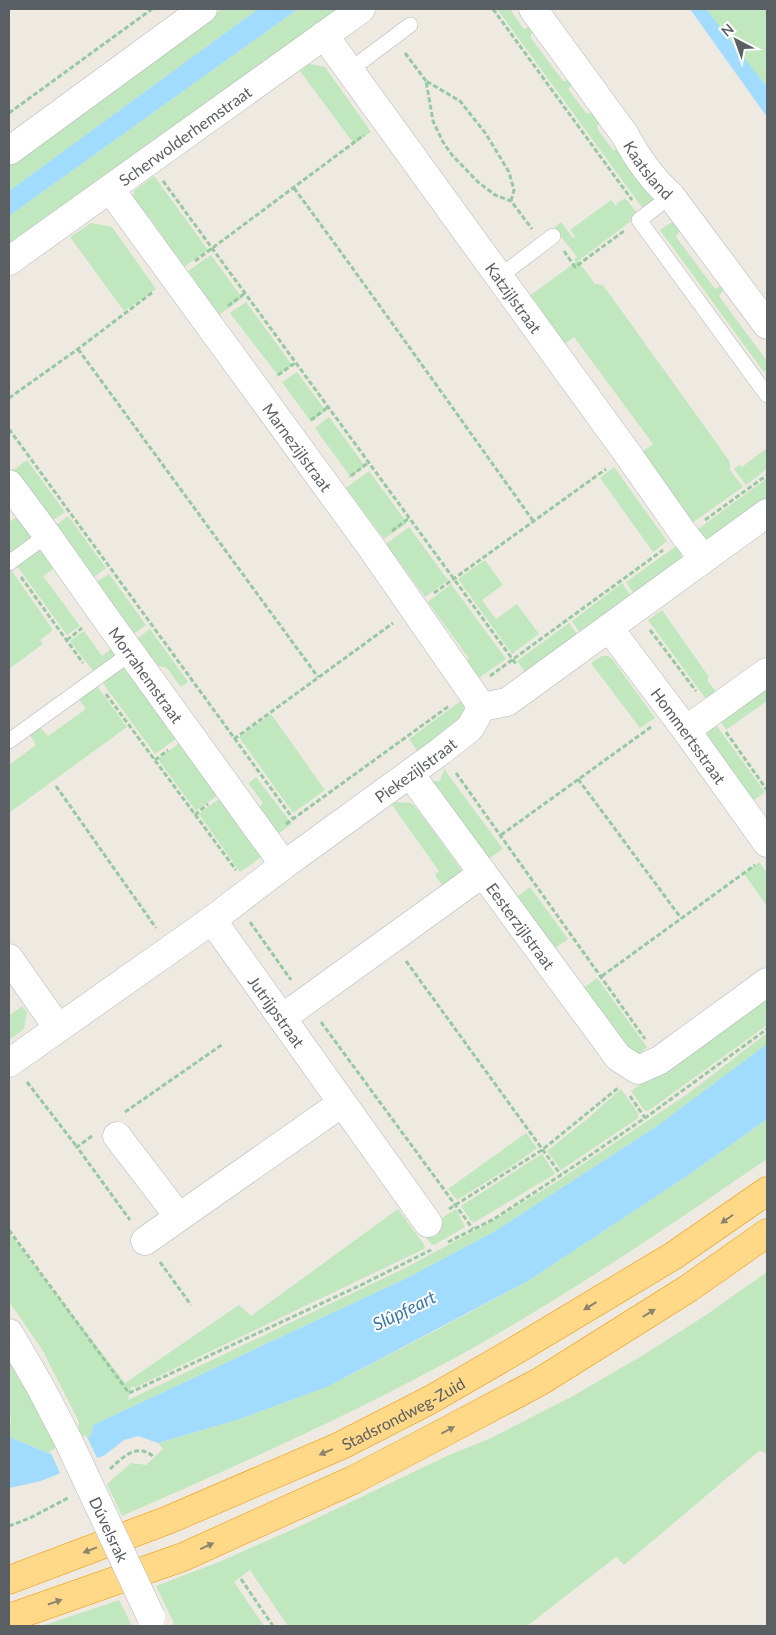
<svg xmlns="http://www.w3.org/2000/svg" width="776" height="1635" viewBox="0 0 776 1635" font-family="Lato,sans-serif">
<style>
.green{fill:#c0e7bd}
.water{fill:#a1dcff}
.pier{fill:#eeeae2}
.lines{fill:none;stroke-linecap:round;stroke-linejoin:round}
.lane-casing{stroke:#b3b6ba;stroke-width:16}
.street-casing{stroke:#b3b6ba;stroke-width:29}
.secondary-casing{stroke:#b4b8bd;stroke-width:29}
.highway-casing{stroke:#f09500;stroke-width:29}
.path{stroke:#96c8a1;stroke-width:3;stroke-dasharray:5 2.5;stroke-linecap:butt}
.lane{stroke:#fff;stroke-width:15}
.street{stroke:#fff;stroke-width:28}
.secondary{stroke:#fff;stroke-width:28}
.highway{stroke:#ffd988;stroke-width:28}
.secondary-bridge-casing{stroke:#b4b8bd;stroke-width:29;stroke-linecap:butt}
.secondary-bridge{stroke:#fff;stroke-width:28}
.oneway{fill:#8c846f}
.labels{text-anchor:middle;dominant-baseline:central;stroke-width:4;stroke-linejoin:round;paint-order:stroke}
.street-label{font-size:16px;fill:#5a5f64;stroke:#fff}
.water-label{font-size:18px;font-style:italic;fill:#3879ac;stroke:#fff}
</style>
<rect width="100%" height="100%" fill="#eeeae2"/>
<path class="green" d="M 222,9 L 258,9 L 9,191 L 9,164 Z
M 298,9 L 337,9 L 9,249 L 9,216 Z
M 497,9 L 510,9 L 523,28 L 526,29 L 529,26 L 534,31 L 531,35 L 531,38 L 563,81 L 566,81 L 569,79 L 572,85 L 568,89 L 586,113 L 588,114 L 593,111 L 600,123 L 597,126 L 598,130 L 613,150 L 616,149 L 655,200 L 644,210 Z
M 706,9 L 767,9 L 767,87 L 708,14 Z
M 309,64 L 325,67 L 371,132 L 354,144 L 300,71 Z
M 154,176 L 208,250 L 184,267 L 149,217 L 135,214 L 132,205 L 134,191 Z
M 625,198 L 639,215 L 578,261 L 595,284 L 603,285 L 730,462 L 730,470 L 743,487 L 689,525 L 638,455 L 653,444 L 574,337 L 561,347 L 525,299 L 576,262 L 574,260 L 577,257 L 554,228 L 561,222 L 573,238 L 575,236 L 570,230 L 611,200 L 616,206 L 618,205 L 616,204 Z
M 672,222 L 680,230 L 676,237 L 715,289 L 720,286 L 724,290 L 719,296 L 767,361 L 767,369 L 764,372 L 660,230 Z
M 91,223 L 112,227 L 156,289 L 124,311 L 70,237 Z
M 211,255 L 242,298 L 219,315 L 188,271 Z
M 246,302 L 292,365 L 275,378 L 277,374 L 230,313 Z
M 297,372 L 326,411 L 311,422 L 282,382 Z
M 329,417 L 365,466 L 348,479 L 349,475 L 315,428 Z
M 767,448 L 767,469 L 746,485 L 734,469 L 740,465 L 742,467 Z
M 27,460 L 65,512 L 49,523 L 12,471 Z
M 614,467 L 667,541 L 653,552 L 600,478 Z
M 369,471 L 407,523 L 384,539 L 346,488 Z
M 767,478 L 767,501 L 709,539 L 703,538 L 694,532 Z
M 18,516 L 34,537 L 9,554 L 9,522 Z
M 68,516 L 106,568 L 90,580 L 52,528 Z
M 409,527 L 448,580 L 425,597 L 386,544 Z
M 679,544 L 682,550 L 681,560 L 636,597 L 626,582 Z
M 42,548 L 56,567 L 43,576 L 80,626 L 67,635 L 17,566 Z
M 485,560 L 503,585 L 482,600 L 496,619 L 517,604 L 539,634 L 512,654 L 458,579 Z
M 11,570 L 53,630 L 40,640 L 43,644 L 9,669 L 9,572 Z
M 109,574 L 146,625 L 131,636 L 93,584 Z
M 622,583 L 633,599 L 582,636 L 572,621 Z
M 451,584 L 506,659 L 476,680 L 467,668 L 468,657 L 428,602 Z
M 662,610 L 709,677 L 707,680 L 717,693 L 708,702 L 648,620 Z
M 569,623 L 580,638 L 528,676 L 517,661 Z
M 150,629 L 188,682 L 181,687 L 167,668 L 151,664 L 134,641 Z
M 84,631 L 102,656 L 115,646 L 120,652 L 93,671 L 70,641 Z
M 602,656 L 608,656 L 613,660 L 655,718 L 640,728 L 591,663 Z
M 126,665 L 180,736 L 155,754 L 102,682 Z
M 97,686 L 127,727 L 9,813 L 9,765 L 36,745 L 30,735 L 40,727 L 48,736 L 86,709 L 79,699 Z
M 767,689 L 767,701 L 726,730 L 721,722 Z
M 465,698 L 462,723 L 419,754 L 409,739 Z
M 271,714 L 325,790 L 293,813 L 239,737 Z
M 716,725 L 765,792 L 749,804 L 705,740 L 707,731 Z
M 183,740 L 221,793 L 196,811 L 158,759 Z
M 444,769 L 503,849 L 487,860 L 435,789 L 433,781 L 440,781 Z
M 256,777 L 292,824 L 275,836 L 257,809 L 263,803 L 249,784 L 250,782 Z
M 223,796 L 264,855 L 240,872 L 199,814 Z
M 396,802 L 411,803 L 418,810 L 461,869 L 461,877 L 444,888 L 435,875 L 439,871 L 392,805 Z
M 759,862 L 767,873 L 767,906 L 744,874 Z
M 530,887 L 568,939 L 552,950 L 514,899 Z
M 597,978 L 647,1047 L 639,1054 L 625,1051 L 582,989 Z
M 767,992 L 767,1025 L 648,1111 L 644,1110 L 631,1091 Z
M 22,1006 L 27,1012 L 24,1029 L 9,1040 L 9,1016 Z
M 767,1033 L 767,1044 L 657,1126 L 497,1230 L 409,1277 L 93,1425 L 91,1436 L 81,1440 L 78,1434 L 79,1422 L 43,1351 L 9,1301 L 9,1233 L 125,1383 L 239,1305 L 251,1316 L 398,1209 L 425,1246 L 424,1249 L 136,1387 L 131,1387 L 128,1400 L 403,1269 L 493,1221 L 556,1182 L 689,1093 Z
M 621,1089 L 638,1113 L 638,1118 L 561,1170 L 547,1151 L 586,1120 Z
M 767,1119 L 767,1159 C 668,1227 568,1295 462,1354 C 352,1414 237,1466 122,1516 L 107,1484 L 131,1463 L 146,1465 L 163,1449 L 158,1443 L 240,1419 L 327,1387 L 433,1332 L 528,1281 L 687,1176 Z
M 526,1133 L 537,1148 L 512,1166 L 457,1200 L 448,1189 Z
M 542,1154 L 555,1174 L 475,1222 L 471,1221 L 461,1206 Z
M 456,1209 L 465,1227 L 434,1245 L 431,1244 L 422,1231 Z
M 767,1272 L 767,1453 L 759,1451 L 624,1565 L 616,1557 L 527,1626 L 288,1626 L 250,1570 L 234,1582 L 264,1626 L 173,1626 L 172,1624 L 174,1623 L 156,1586 L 219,1562 L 307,1523 L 449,1455 L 489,1439 L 573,1396 L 650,1351 L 709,1313 Z
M 9,1353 L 57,1445 L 51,1454 L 9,1437 L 11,1421 L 9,1405 Z
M 119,1600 L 132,1626 L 42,1626 Z"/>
<path class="water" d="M 258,9 L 298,9 L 9,216 L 9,191 Z
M 690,9 L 706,9 L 767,87 L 767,117 Z
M 767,1044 L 767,1119 L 687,1176 L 528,1281 L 327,1387 L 240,1419 L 158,1443 L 138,1436 L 124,1440 L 105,1455 L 41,1481 L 9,1488 L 9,1437 L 51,1454 L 91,1436 L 93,1425 L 409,1277 L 497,1230 L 657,1126 Z"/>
<path class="pier" d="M 86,1435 L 98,1460 L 61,1475 L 50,1451 Z"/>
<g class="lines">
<g class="lane-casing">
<path id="lane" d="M 350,70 L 410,25
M 671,196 L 639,220 L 767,395
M 499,277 L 553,236
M 9,563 L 47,535
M 9,741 L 131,653"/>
</g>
<g class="street-casing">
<g id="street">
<path id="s1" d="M 533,9 L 625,135 C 636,156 653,180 671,196 L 767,325"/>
<path id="s2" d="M 324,35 L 627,453 L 684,534 L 703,558"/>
<path d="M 9,151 L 203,9"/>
<path id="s3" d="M 110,189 L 371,547 L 482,707"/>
<path id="s4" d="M 9,261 L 361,9"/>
<path id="s5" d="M 9,484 L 47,535 L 102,613 L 284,865"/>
<path id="s6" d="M 609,628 L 686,730 L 767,843"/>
<path d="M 686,730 L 767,672"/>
<path id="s7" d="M 410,774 L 618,1057 L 638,1070 L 660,1060 L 767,982"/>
<path id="s8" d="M 212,920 L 428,1223"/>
<path d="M 9,958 L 58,1028"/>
<path d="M 282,1018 L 483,873"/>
<path id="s9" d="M 9,1063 L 212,920 L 284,865 L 441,751 L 470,728 L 482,707 L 507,702 L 767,513"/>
<path d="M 117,1136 L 179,1217"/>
<path d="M 145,1241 L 342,1103"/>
</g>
</g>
<g class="secondary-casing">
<path id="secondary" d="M 9,1333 L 41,1388 L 69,1442"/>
</g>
<g class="highway-casing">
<g id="highway">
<path id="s10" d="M 9,1580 L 168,1520 L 340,1446 L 430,1400 L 518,1349 L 673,1256 L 767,1191"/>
<path d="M 9,1618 L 183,1557 L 353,1480 L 405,1453 L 541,1381 L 689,1288 L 767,1233"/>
</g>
</g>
<path class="path" d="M 493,9 L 632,200
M 405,53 L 426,81
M 9,113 L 152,9
M 163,181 L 516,664
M 294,188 C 375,298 454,410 534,522
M 511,201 L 514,190 L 509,172 L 486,134 L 460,101 L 426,81 L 433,121 L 443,142 L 452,155 L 478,182 L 495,195 L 511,201 L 532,229
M 564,251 L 575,267 L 624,231
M 195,261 L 364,135
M 228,306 L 245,293
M 78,349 L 318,677
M 278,375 L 295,363
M 9,398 L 78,349 L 153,292
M 311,420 L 328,407
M 9,429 L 294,820
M 351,476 L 369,462
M 705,520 L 767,475
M 392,531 L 409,518
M 21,577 L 83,663
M 434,593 L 606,469
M 650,630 L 696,691
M 67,640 L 82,628
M 490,676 L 663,550
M 106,694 L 236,870
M 726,732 L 767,790
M 234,739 L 393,623
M 155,760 L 168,750
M 456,773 L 645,1039
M 578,779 L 681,918
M 56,786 L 156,928
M 195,815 L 208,804
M 286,824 L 449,706
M 501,835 L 651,727
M 250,922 L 291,980
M 406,961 L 561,1175
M 602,976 L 755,865
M 321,1022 L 473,1229
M 27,1082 L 77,1147
M 630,1096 L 645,1118
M 125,1112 L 223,1044
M 92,1136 L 77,1147 L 130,1220
M 449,1209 L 542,1150 L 618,1088
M 9,1230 L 129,1393 L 361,1285 L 431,1250
M 448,1242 L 494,1219 L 561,1175 L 645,1118 L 767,1029
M 160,1262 L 191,1305
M 110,1469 C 123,1457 137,1442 154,1457
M 9,1526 L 30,1518 L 68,1498
M 241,1579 L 273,1626"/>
<use href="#lane" class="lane"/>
<use href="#street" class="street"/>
<use href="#secondary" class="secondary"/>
<use href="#highway" class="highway"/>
<g class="secondary-bridge-casing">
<g id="secondary-bridge">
<path id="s11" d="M 69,1442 L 151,1617"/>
</g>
</g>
<use href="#secondary-bridge" class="secondary-bridge"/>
</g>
<defs><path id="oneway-solid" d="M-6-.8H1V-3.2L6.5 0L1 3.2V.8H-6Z" transform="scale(1.25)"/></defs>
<g class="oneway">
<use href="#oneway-solid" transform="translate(727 1219) rotate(145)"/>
<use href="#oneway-solid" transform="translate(590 1306) rotate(149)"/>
<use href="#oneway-solid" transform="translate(649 1313) rotate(-32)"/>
<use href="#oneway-solid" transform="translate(448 1430) rotate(-28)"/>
<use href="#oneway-solid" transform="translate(326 1452) rotate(157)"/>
<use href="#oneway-solid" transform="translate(207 1546) rotate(-24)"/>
<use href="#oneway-solid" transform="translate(90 1550) rotate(159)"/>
<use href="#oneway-solid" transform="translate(55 1602) rotate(-19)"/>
</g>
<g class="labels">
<g class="street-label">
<text stroke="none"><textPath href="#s4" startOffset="216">Scherwolderhemstraat</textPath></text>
<text stroke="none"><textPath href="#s1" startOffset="198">Kaatsland</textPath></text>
<text stroke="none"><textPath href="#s2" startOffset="324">Katzijlstraat</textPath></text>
<text stroke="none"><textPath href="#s3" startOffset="319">Marnezijlstraat</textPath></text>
<text stroke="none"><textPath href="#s5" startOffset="235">Morrahemstraat</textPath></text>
<text stroke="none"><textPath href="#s6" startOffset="134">Hommertsstraat</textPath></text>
<text stroke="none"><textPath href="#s9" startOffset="501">Piekezijlstraat</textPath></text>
<text stroke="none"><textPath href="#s7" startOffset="188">Eesterzijlstraat</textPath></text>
<text stroke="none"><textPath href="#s8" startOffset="112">Jutrijpstraat</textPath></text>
<text stroke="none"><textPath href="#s10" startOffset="428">Stadsrondweg-Zuid</textPath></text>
<text stroke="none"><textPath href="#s11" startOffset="96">Dúvelsrak</textPath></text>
</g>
<g class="water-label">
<text transform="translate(404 1310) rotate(-26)">Slûpfeart</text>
</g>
</g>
<rect width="776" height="1635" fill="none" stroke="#5a5f64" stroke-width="20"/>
<g transform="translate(736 40) rotate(319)" stroke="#ffffff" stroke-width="4" paint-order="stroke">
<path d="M0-4L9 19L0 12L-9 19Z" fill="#5a5f64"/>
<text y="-8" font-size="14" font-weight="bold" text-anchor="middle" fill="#5a5f64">N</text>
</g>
</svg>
